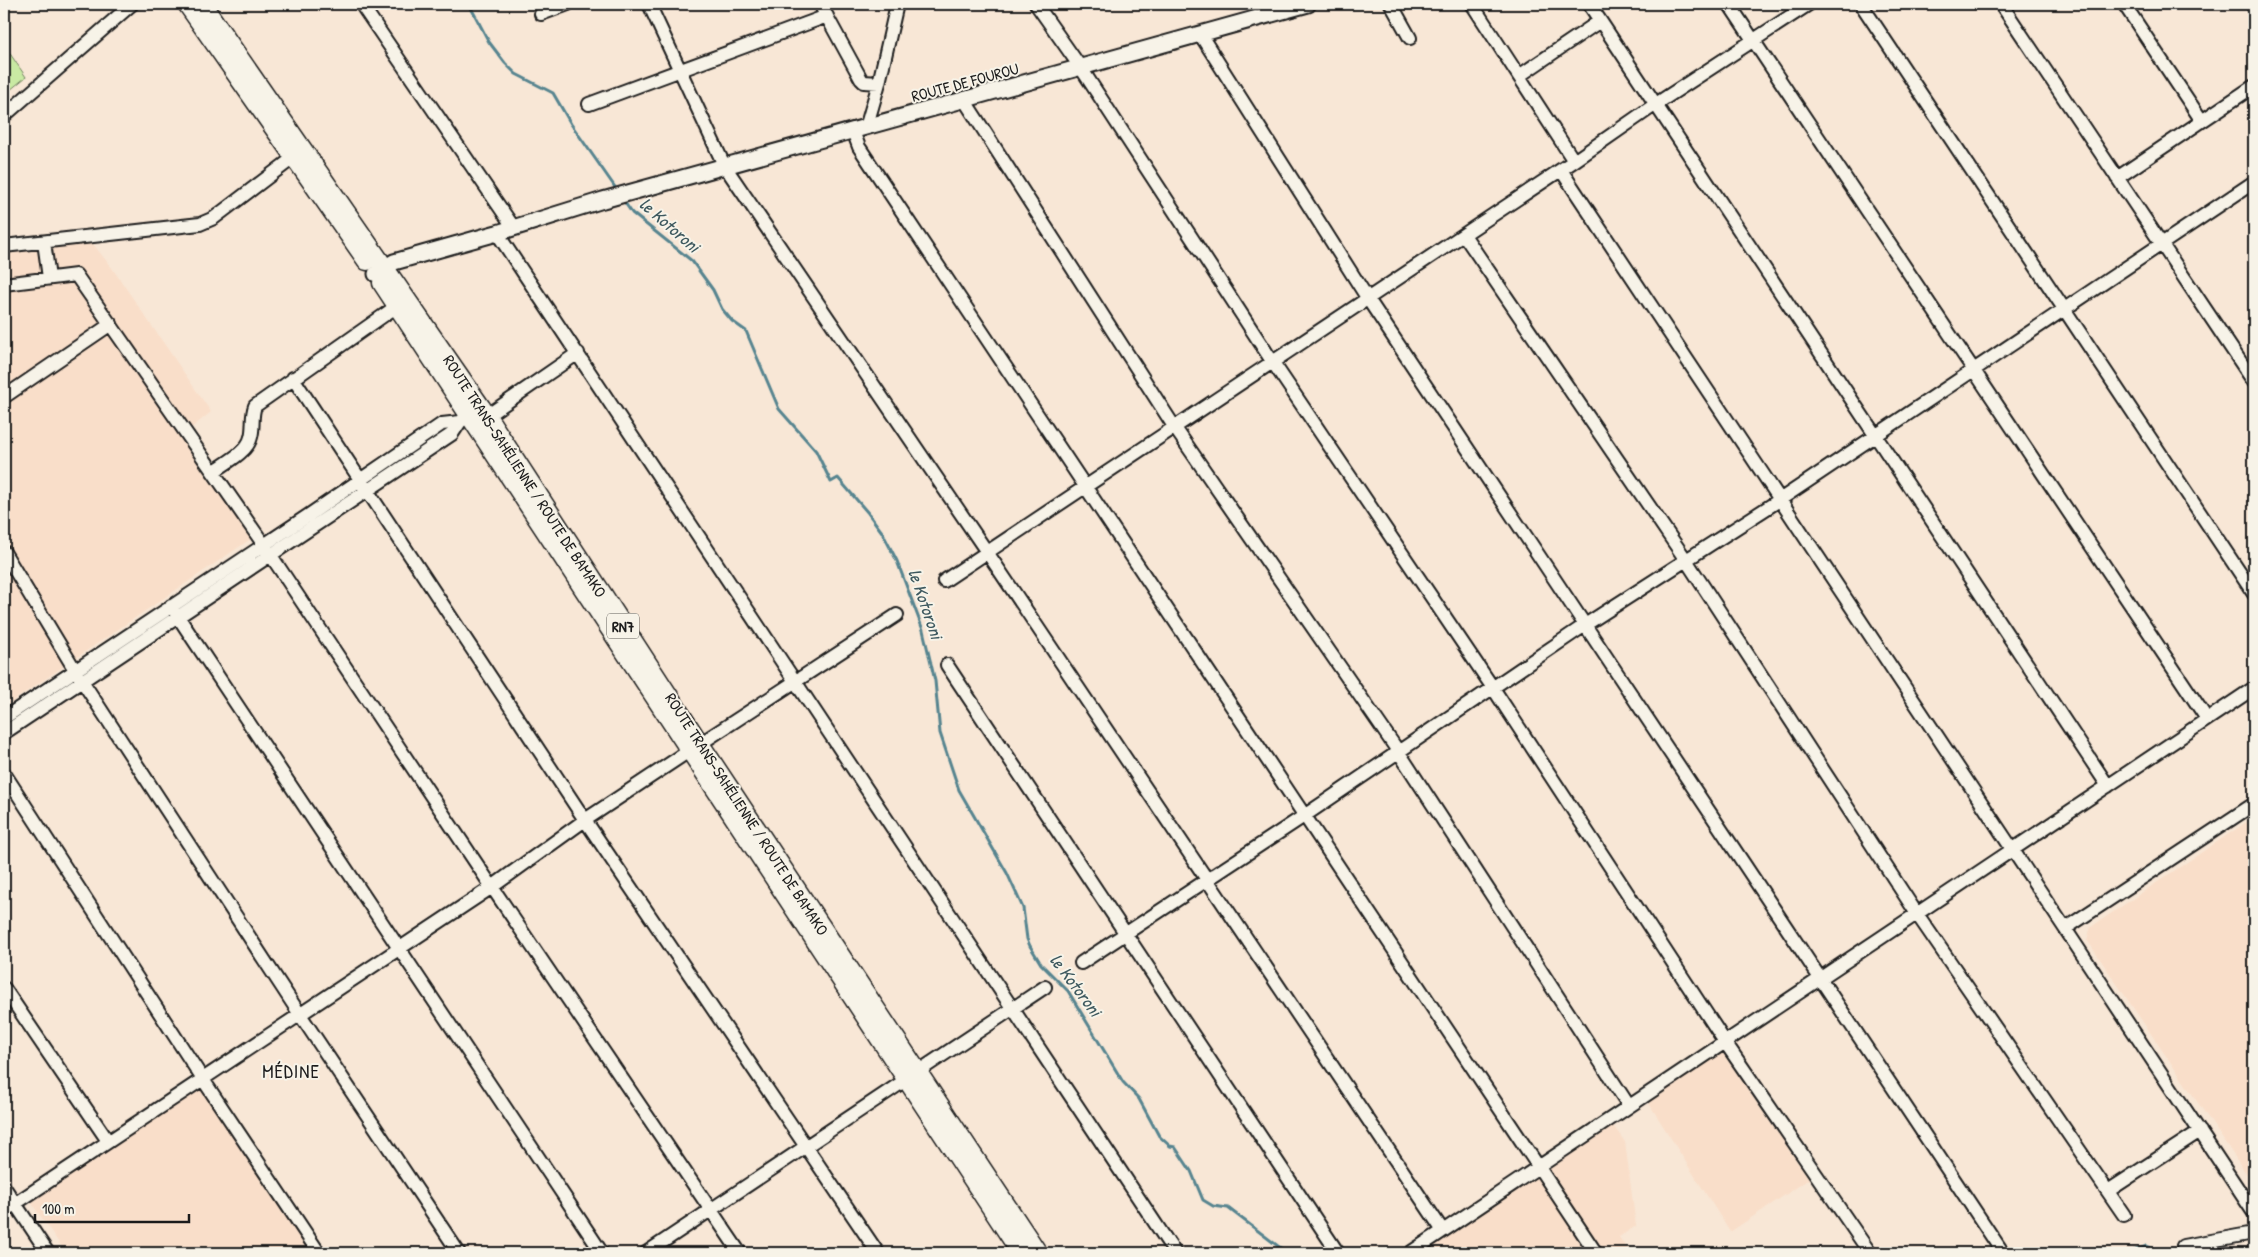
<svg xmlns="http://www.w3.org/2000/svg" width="2258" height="1257" viewBox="0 0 2258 1257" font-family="'Patrick Hand',sans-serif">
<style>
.built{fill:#f9dec9}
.green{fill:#c9eaa3;stroke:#728360}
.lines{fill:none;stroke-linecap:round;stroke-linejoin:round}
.stream{stroke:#56848f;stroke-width:3}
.minor-casing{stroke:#1c1c1c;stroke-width:16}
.major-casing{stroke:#1c1c1c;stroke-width:19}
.highway-casing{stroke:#1c1c1c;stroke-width:21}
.minor{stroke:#f7f3e8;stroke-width:12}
.major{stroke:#f7f3e8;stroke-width:15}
.highway{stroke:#f7f3e8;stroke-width:18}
.labels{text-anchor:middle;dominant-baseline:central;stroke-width:4;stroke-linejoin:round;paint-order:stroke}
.shield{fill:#f7f3e8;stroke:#5e5c59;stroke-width:1}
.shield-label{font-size:15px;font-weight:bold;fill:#1c1c1c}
.street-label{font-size:16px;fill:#1c1c1c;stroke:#f7f3e8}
.water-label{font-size:18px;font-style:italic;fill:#3e595f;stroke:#f7f3e8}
.quarter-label{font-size:19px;letter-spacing:1px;fill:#1c1c1c;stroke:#f7f3e8}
</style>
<rect width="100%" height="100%" fill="#f8e7d6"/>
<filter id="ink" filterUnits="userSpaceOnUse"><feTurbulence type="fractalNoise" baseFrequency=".02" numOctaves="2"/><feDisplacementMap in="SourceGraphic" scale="10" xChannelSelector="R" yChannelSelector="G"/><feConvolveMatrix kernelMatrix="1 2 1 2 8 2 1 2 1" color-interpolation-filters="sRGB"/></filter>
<g filter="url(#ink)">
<path class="built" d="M 82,230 L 112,268 L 211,412 L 190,429 L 261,532 L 4,707 L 4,238 Z
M 2254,817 L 2254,1185 L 2087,940 L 2091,927 Z
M 1722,1052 L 1809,1179 L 1730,1232 L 1648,1102 Z
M 200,1088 L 310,1253 L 66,1253 L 30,1201 Z
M 1612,1124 L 1625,1142 L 1636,1226 L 1619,1237 L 1630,1253 L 1420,1253 Z"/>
<path class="green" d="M 4,45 L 26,77 L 4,95 Z"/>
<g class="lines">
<path class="stream" d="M 469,4 L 489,42 L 505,63 L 516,74 L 553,93 L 571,124 L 617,190
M 623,200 L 632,213 L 692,261 L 713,290 L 722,309 L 732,321 L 746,331 L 779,409 L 816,451 L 831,482 L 838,478 L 868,513 L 882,532 L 897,561 L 923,630 L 935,681 L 940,733 L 959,790 L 1007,873 L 1023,908 L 1027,939 L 1030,946 L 1041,964 L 1068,991 L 1123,1082 L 1139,1099 L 1159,1136 L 1170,1146 L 1175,1147 L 1191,1171 L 1203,1200 L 1213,1206 L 1228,1208 L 1287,1253
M 2129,1253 L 2147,1246 L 2160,1253"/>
<g class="minor-casing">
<path id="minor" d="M 361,4 L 514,228
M 649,4 L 724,165 L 987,552 L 1443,1231
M 820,4 L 861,79 L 864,82 L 879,83
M 1036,4 L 1081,68 L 1272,361 L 1493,688 L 1725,1042 L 1870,1253
M 1391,4 L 1410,38
M 1472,4 L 1574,161
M 1589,4 L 2108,786
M 1729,4 L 2207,719
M 1861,4 L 2254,594
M 2001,4 L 2254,382
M 2124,4 L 2202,121
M 2252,4 L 2254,7
M 541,14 L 568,4
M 1200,34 L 1368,299 L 2003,1253
M 1519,76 L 1600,21
M 965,101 L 1175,428 L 1398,751 L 1629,1106
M 589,104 L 827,16
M 4,116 L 132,4
M 866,128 L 879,83 L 897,4
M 853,131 L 859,147 L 1596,1253
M 1561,170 L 2254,1213
M 2117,178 L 2254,86
M 497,233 L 1175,1253
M 1464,235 L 1686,560 L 1917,914 L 2124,1215
M 44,242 L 49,278
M 4,246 L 200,224 L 214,218 L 293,158
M 4,284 L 76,275 L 264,545 L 492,887 L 740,1253
M 293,378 L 585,820 L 878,1253
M 4,397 L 111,324
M 481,420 L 578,353
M 213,472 C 224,464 248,452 251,437 C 254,427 251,416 255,406 L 397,306
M 4,552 L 75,670 L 299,1013 L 459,1253
M 944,581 L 1574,161 L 1656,104 L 1809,4
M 171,606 L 602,1253
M 947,665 L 1338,1253
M 4,718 L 309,515 L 442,424 L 460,422
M 4,733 L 452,434 L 460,422 L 475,411
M 4,773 L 202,1078 L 319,1253
M 2066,928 L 2254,804
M 1081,963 L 1304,816 L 1585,625 L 1781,499 L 2254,182
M 4,988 L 108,1141
M 4,1187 L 48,1253
M 2108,1191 L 2200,1131
M 4,1211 L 492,887 L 585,820 L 689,751 L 897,615
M 2183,1246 L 2254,1233
M 646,1253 L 1045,987
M 1410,1253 L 2254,688"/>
</g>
<g class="major-casing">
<path id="major" d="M 376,274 L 394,262 L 497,233 L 603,200 L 1308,4"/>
</g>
<g class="highway-casing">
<path id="highway" d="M 187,4 L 367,261
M 202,4 L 481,407 L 700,744 L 1038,1253
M 382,283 L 1021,1253"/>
</g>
<use href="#minor" class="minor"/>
<use href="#major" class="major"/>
<use href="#highway" class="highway"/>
</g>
</g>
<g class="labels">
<rect class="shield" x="607" y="613.5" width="32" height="25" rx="4"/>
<g class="shield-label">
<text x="623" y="626">RN7</text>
</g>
<g class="street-label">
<text transform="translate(965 82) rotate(-15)">ROUTE DE FOUROU</text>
<text transform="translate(525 476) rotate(57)">ROUTE TRANS-SAHÉLIENNE / ROUTE DE BAMAKO</text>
<text transform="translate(747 814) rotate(57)">ROUTE TRANS-SAHÉLIENNE / ROUTE DE BAMAKO</text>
</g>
<g class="water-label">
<text transform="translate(670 225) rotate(41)">le Kotoroni</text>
<text transform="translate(926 604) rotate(71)">le Kotoroni</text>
<text transform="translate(1076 985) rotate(53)">le Kotoroni</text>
</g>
<g class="quarter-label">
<text x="291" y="1071">MÉDINE</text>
</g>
</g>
<rect width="2258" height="1257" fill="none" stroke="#f7f3e8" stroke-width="20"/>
<rect x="10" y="10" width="2238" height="1237" fill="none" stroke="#1c1c1c" stroke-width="2" filter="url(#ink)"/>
<path d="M35 1214v8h154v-8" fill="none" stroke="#1c1c1c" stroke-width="2.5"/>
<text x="42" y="1214" font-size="15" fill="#1c1c1c" stroke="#f7f3e8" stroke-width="4" paint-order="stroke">100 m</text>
</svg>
